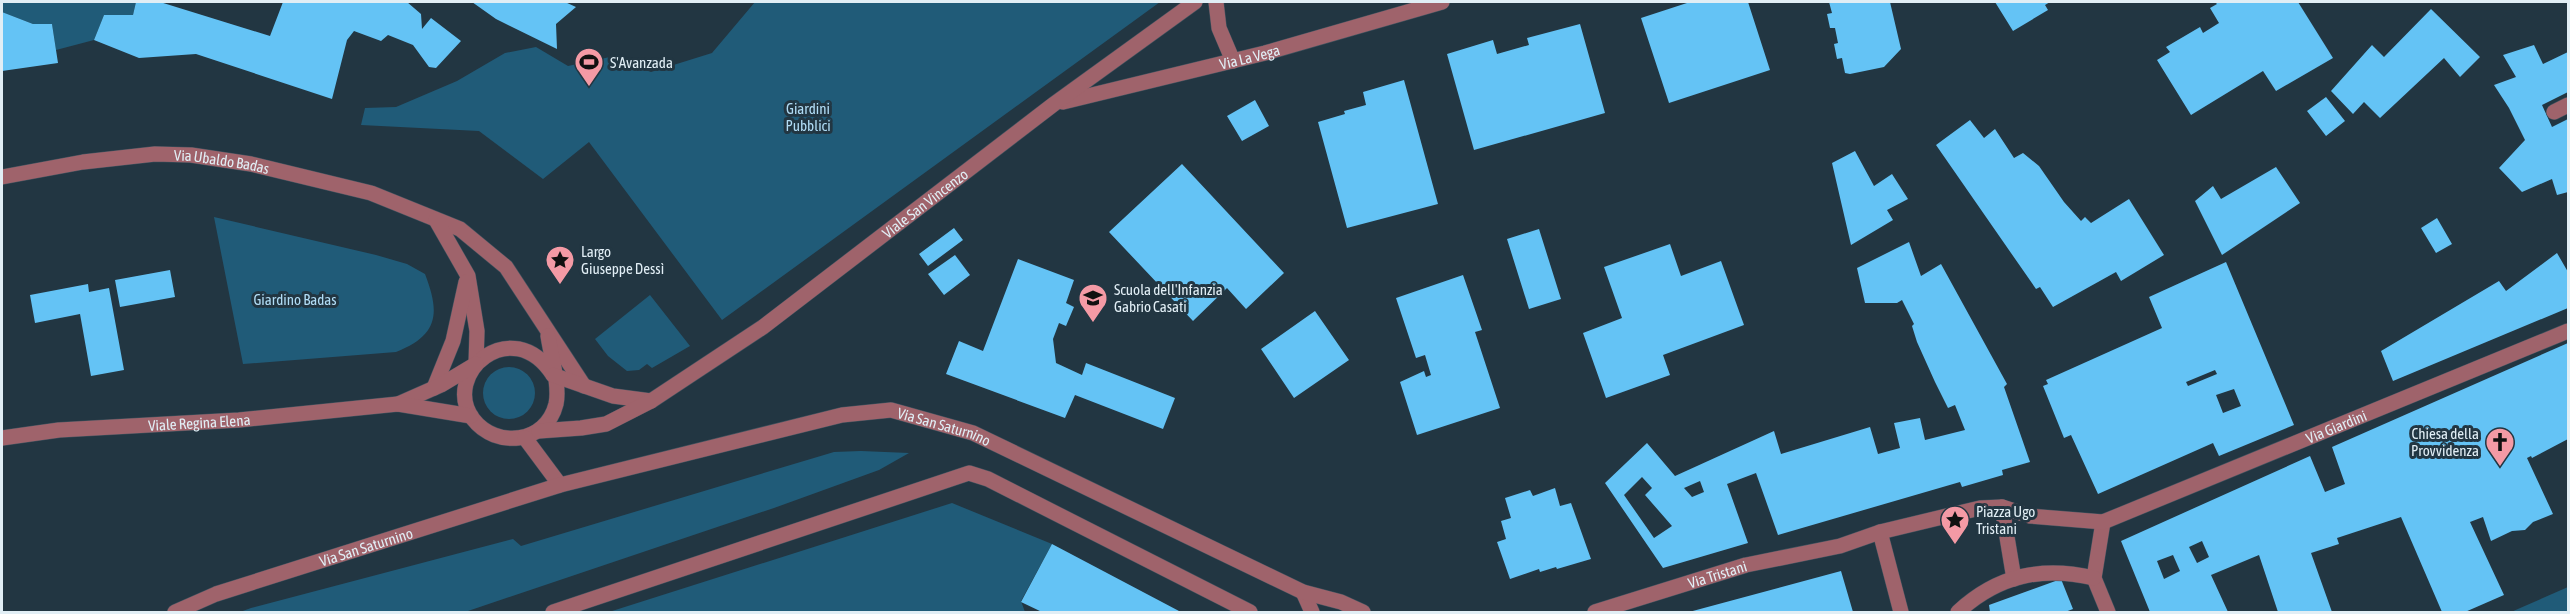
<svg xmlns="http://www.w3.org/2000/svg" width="2570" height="614" viewBox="0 0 2570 614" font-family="'Asap Condensed',sans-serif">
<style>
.green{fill:#205b78}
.building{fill:#64c3f5;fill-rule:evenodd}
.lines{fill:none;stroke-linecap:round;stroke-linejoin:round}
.minor-casing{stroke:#41535f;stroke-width:16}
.minor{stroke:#9f636b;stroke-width:15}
.labels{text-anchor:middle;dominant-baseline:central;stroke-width:6;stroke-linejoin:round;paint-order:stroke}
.street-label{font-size:15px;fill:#e1eef5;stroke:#223642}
.poi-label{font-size:15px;fill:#e1eef5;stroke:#223642;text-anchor:start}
.park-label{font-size:15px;fill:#b0dcf5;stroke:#223642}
</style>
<rect width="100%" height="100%" fill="#223642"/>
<path class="green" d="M 2,2 L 136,2 L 133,15 L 104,15 L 94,40 L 56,50 L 52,24 L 33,24 L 2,12 Z
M 755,2 L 1160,2 L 722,320 L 589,142 L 543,179 L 479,131 L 361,125 L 365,108 L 396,107 L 457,81 L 505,53 L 536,47 L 568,66 L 610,57 L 651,72 L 712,53 Z
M 214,217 L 376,255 L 407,264 L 425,274 C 440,313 439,335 396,352 L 243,364 Z
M 650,295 L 690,346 L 652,368 L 647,364 L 639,370 L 627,371 L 608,356 L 595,339 Z
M483 393a26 26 0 1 1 52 0a26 26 0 1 1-52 0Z
M 861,451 L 909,453 L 879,470 L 774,508 L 465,612 L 240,612 L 251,608 L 513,539 L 521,546 L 834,452 Z
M 952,503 L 1052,544 L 1021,601 L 1025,612 L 609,612 Z
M 2568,587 L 2568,612 L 2511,612 Z"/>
<path class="building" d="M 136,2 L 160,2 L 270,36 L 283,2 L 407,2 L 421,14 L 422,29 L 431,18 L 461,41 L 436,68 L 429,67 L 413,45 L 388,35 L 381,41 L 354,31 L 347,40 L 332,99 L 196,54 L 139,58 L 94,40 L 104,15 L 133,15 Z
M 472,2 L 565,2 L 576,7 L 556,24 L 557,49 L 496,19 Z
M 1690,2 L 1748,2 L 1770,70 L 1669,103 L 1641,18 Z
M 1829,2 L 1890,2 L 1901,49 L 1884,67 L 1850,74 L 1845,73 L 1842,58 L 1837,59 L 1834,44 L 1838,43 L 1835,28 L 1830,28 L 1827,14 L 1832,13 Z
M 1995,2 L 2050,2 L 2045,5 L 2048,10 L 2013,31 Z
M 2215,2 L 2298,2 L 2333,58 L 2276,91 L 2263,71 L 2191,115 L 2157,60 L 2170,52 L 2166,47 L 2200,27 L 2203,33 L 2219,23 L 2210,8 L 2217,4 Z
M 2431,9 L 2480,57 L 2460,77 L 2444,58 L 2380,118 L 2364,102 L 2353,114 L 2331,91 L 2372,45 L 2384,57 Z
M 2,12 L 33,24 L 52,24 L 58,63 L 2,71 Z
M 1580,24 L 1605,113 L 1474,150 L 1447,54 L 1493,40 L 1497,54 L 1529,45 L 1527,38 Z
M 2534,45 L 2543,64 L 2568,52 L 2568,92 L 2542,105 L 2552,127 L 2568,119 L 2568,192 L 2557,195 L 2552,179 L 2522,192 L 2499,168 L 2525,140 L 2509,108 L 2494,85 L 2516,77 L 2503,55 Z
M 1404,80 L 1438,204 L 1347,228 L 1318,122 L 1345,114 L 1344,111 L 1366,105 L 1363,92 Z
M 2326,97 L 2345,121 L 2326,136 L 2307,111 Z
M 1255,100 L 1269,126 L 1242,141 L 1227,116 Z
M 1970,120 L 1984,138 L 1995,129 L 2014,158 L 2023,153 L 2039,166 L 2064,202 L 2081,221 L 2085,217 L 2091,223 L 2129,199 L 2164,255 L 2121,281 L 2116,272 L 2053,307 L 2040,287 L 2036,289 L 1936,145 Z
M 1855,151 L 1874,186 L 1892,174 L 1908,199 L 1887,210 L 1893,220 L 1851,245 L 1832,163 Z
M 1182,164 L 1284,273 L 1246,309 L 1227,288 L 1193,321 L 1109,232 Z
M 2276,167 L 2300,203 L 2222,255 L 2195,201 L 2213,186 L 2221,199 Z
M 2437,218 L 2452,244 L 2436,253 L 2421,228 Z
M 954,228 L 963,240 L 928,266 L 919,254 Z
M 1539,229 L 1561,299 L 1529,309 L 1507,239 Z
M 1909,242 L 1921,276 L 1941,264 L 2007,384 L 2004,387 L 2030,462 L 2002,470 L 2003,475 L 1962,487 L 1960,482 L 1778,535 L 1756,473 L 1727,484 L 1748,543 L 1663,568 L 1605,483 L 1647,443 L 1675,476 L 1774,431 L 1781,454 L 1870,427 L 1878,454 L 1900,448 L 1894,423 L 1920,418 L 1925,440 L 1965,430 L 1955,405 L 1948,408 L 1935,382 L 1917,342 L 1912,326 L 1914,324 L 1902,300 L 1897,303 L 1865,303 L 1857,268 ZM 1642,477 L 1652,488 L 1645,495 L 1672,526 L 1654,538 L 1624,495 ZM 1700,481 L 1704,492 L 1692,497 L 1684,488 Z
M 1670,244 L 1681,276 L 1721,261 L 1744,325 L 1663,355 L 1670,375 L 1606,398 L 1583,333 L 1622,318 L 1604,267 Z
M 2557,253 L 2568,272 L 2568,308 L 2393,381 L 2381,351 L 2499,281 L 2506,291 Z
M 955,255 L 970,275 L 944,295 L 928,274 Z
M 1018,259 L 1074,280 L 1066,303 L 1074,307 L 1066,326 L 1059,323 L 1053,339 L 1056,363 L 1082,375 L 1086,363 L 1175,398 L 1163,429 L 1075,395 L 1065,418 L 946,374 L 959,341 L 983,351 Z
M 2226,262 L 2294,425 L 2219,456 L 2213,443 L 2098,494 L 2071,435 L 2064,438 L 2043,386 L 2048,384 L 2046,380 L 2162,328 L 2149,297 ZM 2215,370 L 2217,374 L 2188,386 L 2186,382 ZM 2234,389 L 2241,406 L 2223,413 L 2216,395 Z
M 170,270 L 175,297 L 120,307 L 115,280 Z
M 1463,275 L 1482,330 L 1475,332 L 1500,408 L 1417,435 L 1400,382 L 1424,371 L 1426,377 L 1431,375 L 1425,355 L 1416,358 L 1396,298 Z
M 88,284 L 89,292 L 109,288 L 124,370 L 91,376 L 80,314 L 35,323 L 30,295 Z
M 1315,311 L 1349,360 L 1294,398 L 1261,349 Z
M 2568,343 L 2568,439 L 2532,458 L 2531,456 L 2527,458 L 2553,514 L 2533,522 L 2525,530 L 2512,531 L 2491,541 L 2483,517 L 2470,522 L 2504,595 L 2465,612 L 2442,612 L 2401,517 L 2337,538 L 2339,544 L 2311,553 L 2332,612 L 2278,612 L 2259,555 L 2211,575 L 2228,612 L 2150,612 L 2121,541 L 2310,456 L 2325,492 L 2345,484 L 2332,447 ZM 2202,541 L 2209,557 L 2197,563 L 2189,547 ZM 2173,555 L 2180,571 L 2164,579 L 2157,561 Z
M 1555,488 L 1560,506 L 1571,503 L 1591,559 L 1557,569 L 1556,567 L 1540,572 L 1539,569 L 1510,579 L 1497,542 L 1506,539 L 1501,521 L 1511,518 L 1505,498 L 1530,490 L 1533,496 Z
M 1052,544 L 1179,611 L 1178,612 L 1042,612 L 1021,602 Z
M 1841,571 L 1853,612 L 1689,612 Z
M 2061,579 L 2073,609 L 2065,612 L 1990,612 L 1989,605 Z"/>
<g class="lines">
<g class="minor-casing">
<g id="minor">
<path d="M 1216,2 L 1219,28 L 1233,61"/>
<path id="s1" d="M 1063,102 L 1265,53 L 1442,2"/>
<path d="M 2554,112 L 2568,105"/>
<path id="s2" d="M 2,177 L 83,162 L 155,154 L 191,155 L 251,164 L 371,193 L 460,229 L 506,267 L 584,386"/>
<path d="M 436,220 L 468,276 L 477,331 L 476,364"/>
<path d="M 548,336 C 551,356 560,386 556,404 C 546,444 496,449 473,419 C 440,374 512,312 553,375"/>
<path d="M 553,375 L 613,396 L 651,401"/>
<path d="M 434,388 L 453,341 L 466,282"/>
<path d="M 398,404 L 441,385 L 476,364"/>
<path id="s3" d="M 539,431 L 581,428 L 606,424 L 651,401 L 763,327 L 1054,104 L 1195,2"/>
<path id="s4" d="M 2,438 L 59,430 L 239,420 L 398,404 L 471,416"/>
<path d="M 525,438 L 560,485"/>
<path d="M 2002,507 L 2014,579"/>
<path d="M 2103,522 L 2094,578 L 2108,612"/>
<path d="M 1880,532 L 1901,612"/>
<path d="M 1303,592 L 1312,612"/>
<path id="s5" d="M 175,612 L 216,594 L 560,485 L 842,415 L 891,410 L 973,433 L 1303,592 L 1341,602 L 1363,612"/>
<path d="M 553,612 L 969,473 L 988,479 L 1250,612"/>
<path id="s6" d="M 1595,612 L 1746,565 L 1840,546 L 1880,532 L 1980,508 L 2002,507 L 2030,516 L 2103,522 L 2568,331"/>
<path d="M 1958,612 C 1998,575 2042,566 2094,578"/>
</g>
</g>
<use href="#minor" class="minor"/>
</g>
<defs>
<g id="stadium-pin" transform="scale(1.5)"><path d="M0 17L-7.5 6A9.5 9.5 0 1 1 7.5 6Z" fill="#f49aa5" stroke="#223642"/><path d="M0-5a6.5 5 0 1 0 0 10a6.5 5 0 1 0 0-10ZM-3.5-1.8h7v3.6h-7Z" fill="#111"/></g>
<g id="sight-pin" transform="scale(1.5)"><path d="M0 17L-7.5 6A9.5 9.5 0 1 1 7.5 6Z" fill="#f49aa5" stroke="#223642"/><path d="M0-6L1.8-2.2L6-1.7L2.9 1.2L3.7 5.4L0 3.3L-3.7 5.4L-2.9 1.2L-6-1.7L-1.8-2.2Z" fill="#111"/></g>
<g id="school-pin" transform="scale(1.5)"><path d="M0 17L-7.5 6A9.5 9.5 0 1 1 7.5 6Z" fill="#f49aa5" stroke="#223642"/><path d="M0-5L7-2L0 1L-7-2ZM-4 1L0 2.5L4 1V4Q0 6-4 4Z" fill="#111"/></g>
<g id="church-pin" transform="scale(1.5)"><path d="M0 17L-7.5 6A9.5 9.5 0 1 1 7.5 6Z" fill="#f49aa5" stroke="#223642"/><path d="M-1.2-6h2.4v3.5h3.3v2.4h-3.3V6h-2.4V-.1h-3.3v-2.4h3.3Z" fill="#111"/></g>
</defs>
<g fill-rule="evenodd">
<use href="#stadium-pin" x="589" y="62"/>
<use href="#sight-pin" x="560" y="260"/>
<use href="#school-pin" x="1093" y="298"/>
<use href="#church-pin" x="2500" y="442"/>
<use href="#sight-pin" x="1955" y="520"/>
</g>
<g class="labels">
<g class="street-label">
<text stroke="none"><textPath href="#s1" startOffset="192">Via La Vega</textPath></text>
<text stroke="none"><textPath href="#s2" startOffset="222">Via Ubaldo Badas</textPath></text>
<text stroke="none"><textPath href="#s3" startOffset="456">Viale San Vincenzo</textPath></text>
<text stroke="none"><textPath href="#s4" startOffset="198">Viale Regina Elena</textPath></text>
<text stroke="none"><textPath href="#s6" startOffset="776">Via Giardini</textPath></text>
<text stroke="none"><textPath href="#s5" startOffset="801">Via San Saturnino</textPath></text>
<text stroke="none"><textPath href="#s5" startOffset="202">Via San Saturnino</textPath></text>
<text stroke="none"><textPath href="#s6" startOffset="128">Via Tristani</textPath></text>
</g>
<g class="poi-label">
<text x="610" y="62">S'Avanzada</text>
<text x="581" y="251">Largo<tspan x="581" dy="17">Giuseppe Dessì</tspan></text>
<text x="1114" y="289">Scuola dell'Infanzia<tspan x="1114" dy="17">Gabrio Casati</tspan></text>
<text x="2479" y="433" text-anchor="end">Chiesa della<tspan x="2479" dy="17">Provvidenza</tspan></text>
<text x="1976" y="511">Piazza Ugo<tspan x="1976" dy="17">Tristani</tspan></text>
</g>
<g class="park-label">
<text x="808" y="108">Giardini<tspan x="808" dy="17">Pubblici</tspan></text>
<text x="295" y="299">Giardino Badas</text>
</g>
</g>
<rect width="2570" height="614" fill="none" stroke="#e1eef5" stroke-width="6"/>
</svg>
